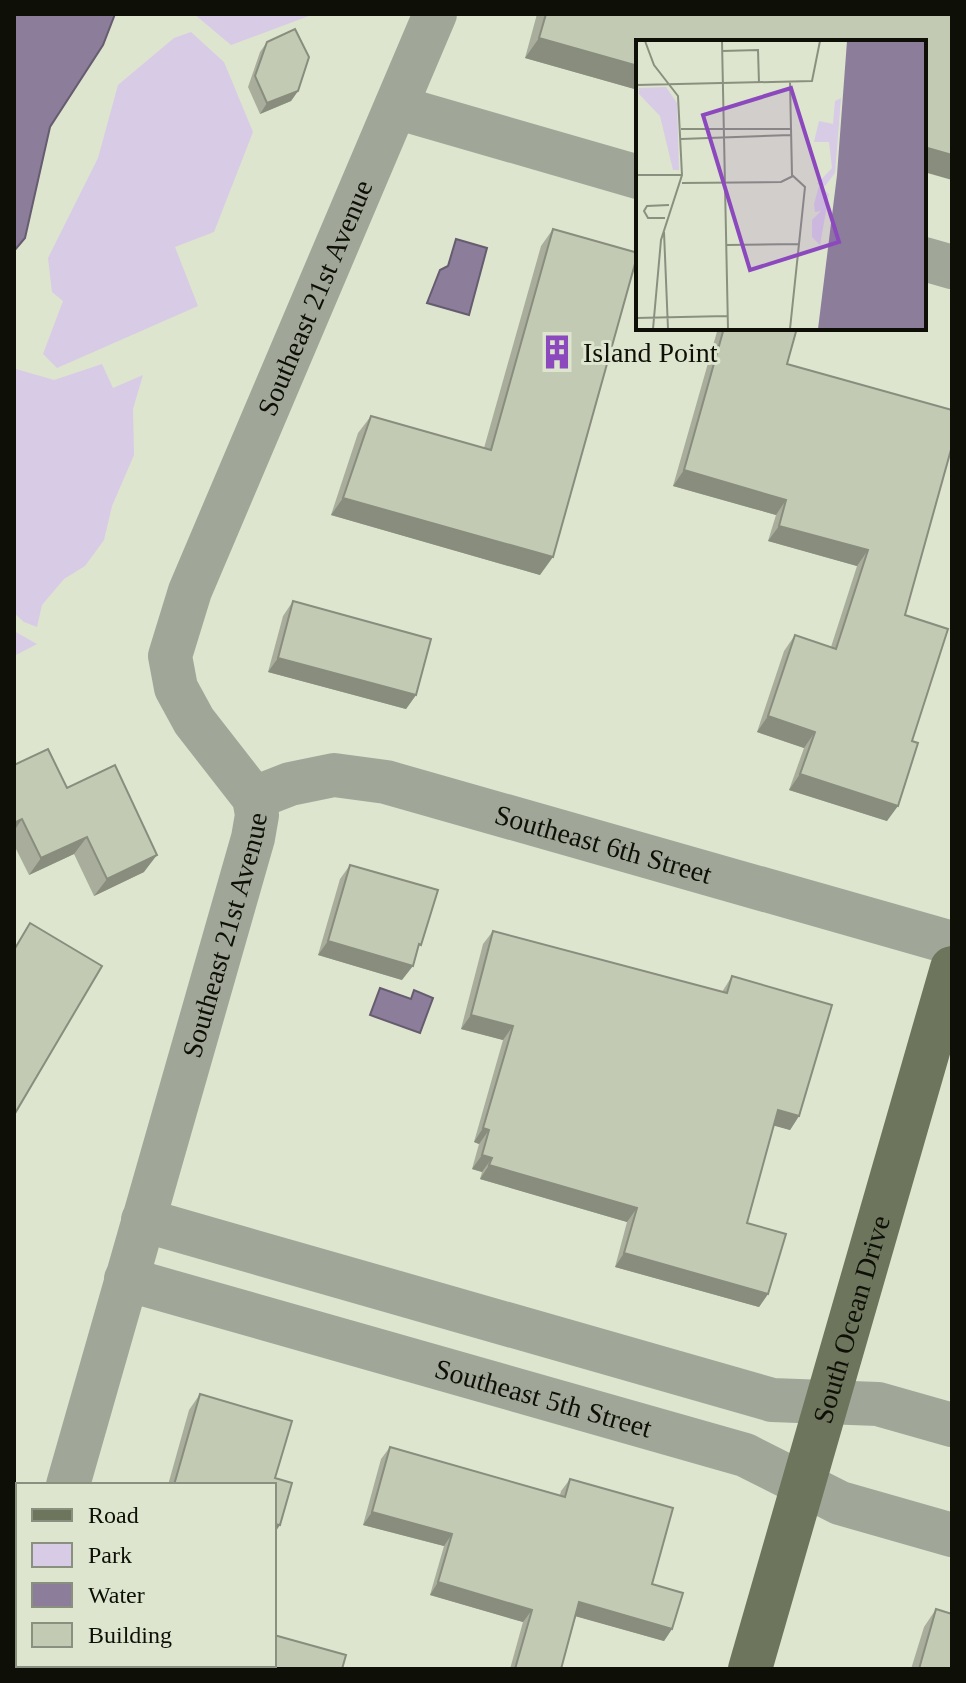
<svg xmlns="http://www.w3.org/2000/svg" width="966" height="1683" viewBox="0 0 966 1683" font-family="'Times New Roman',serif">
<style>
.green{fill:#d8cbe6}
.water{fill:#8c7d9b;stroke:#665c6f;stroke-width:2}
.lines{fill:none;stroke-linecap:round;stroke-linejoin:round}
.minor{stroke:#a1a798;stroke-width:44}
.major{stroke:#6d755c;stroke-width:44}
.wall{fill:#a8ae9b}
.shaded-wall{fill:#888d7e}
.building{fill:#c3cab4;stroke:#888d7e;stroke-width:2}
.labels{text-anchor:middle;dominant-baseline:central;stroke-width:6;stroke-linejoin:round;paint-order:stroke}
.street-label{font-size:28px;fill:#0e1008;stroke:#dde5ce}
.poi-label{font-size:28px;fill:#0e1008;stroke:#dde5ce;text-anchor:start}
.inset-road{fill:none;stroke:#8a907f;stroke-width:2}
.view{fill:#8c49be;fill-opacity:0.15;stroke:#8c49be;stroke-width:4}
.inset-edge{fill:none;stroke:#0e1008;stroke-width:4}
</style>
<rect width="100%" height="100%" fill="#dde5ce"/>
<path class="green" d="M 194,14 L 314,14 L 231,45 Z
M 191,32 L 224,62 L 253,132 L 214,232 L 175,247 L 198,306 L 57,368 L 43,354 L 63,301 L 52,292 L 48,258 L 98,158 L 118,85 L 174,38 Z
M 102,364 L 113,388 L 143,375 L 133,409 L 134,455 L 112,506 L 104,540 L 85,566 L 64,579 L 42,605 L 37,627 L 24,622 L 14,613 L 14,371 L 16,369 L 54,380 Z
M 14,631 L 37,644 L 14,656 Z"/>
<path class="water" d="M 14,14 L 115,14 L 103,45 L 50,127 L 25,238 L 14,251 Z
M 456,239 L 487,248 L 469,315 L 427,303 L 440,270 L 448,266 Z
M 380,988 L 411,999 L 414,990 L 433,998 L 420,1033 L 370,1015 Z"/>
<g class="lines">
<g class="minor">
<path d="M 396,107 L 638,177"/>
<path d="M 924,259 L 952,267"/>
<path id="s1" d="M 254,798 L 290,784 L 334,775 L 386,782 L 952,943"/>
<path d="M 143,1220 L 772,1400 L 878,1404 L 952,1425"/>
<path id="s2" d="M 126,1279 L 745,1455 L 840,1503 L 952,1535"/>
<path id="s3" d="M 68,1485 L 253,838 L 257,815 L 254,798 L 194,721 L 176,688 L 170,656 L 190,591 L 435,14"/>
<path d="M 15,1669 L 18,1659"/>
</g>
<path class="major" id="s4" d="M 750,1669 L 952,968"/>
</g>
<path class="wall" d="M 537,14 L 952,14 L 638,42 L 638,90 L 525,58 Z
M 267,42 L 298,91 L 291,101 L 260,114 L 248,87 L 260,52 Z
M 553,229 L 540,575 L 331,515 L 358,433 L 371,416 L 484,448 L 541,246 Z
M 718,328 L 797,328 L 787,364 L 905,615 L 887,821 L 789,790 L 804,748 L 757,732 L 784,651 L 795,635 L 831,647 L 857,566 L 768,541 L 776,515 L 673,486 Z
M 293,601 L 416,695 L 406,709 L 268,672 L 283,616 Z
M 14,765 L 67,788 L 144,872 L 94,896 L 74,854 L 29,875 L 14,845 Z
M 350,865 L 402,980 L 318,955 L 340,879 Z
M 493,931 L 722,992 L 732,976 L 799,1116 L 790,1130 L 773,1125 L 747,1223 L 768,1294 L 759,1307 L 615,1267 L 627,1222 L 480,1179 L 482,1172 L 472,1169 L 479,1144 L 474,1142 L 503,1040 L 461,1029 L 483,944 Z
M 200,1394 L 274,1485 L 168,1485 L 189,1410 Z
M 390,1447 L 560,1495 L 561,1491 L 570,1479 L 652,1584 L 672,1629 L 664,1641 L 576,1616 L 561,1669 L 510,1669 L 523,1622 L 430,1595 L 444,1546 L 363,1525 L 381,1459 Z
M 936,1609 L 952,1669 L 911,1669 L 924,1627 Z"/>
<path class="shaded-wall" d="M 539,38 L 638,66 L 638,90 L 525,58 Z
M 298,91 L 291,101 L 260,114 L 267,103 Z
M 924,147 L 952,155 L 952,180 L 924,172 Z
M 684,470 L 786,500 L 776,515 L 673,486 Z
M 343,498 L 553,557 L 540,575 L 331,515 Z
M 779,526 L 868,550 L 857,566 L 768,541 Z
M 278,658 L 416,695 L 406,709 L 268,672 Z
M 768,716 L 815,732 L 804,748 L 757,732 Z
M 800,774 L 898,806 L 887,821 L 789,790 Z
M 22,819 L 14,831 L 14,823 Z
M 87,837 L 74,854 L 29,875 L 41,858 Z
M 157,855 L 144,872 L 94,896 L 107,879 Z
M 328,941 L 413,966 L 402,980 L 318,955 Z
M 471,1015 L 513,1026 L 503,1040 L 461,1029 Z
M 778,1110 L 799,1116 L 790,1130 L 768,1124 Z
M 483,1128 L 489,1130 L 479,1144 L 474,1142 Z
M 482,1155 L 492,1158 L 482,1172 L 472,1169 Z
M 489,1165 L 637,1208 L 627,1222 L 480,1179 Z
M 624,1253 L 768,1294 L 759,1307 L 615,1267 Z
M 372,1512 L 452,1534 L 444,1546 L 363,1525 Z
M 274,1524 L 280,1525 L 274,1534 Z
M 438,1582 L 532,1610 L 523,1622 L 430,1595 Z
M 579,1602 L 672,1629 L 664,1641 L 571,1615 Z
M 121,1665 L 145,1665 L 159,1669 L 118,1669 Z"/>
<path class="building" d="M 546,14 L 952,14 L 952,155 L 924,147 L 924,42 L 638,42 L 638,66 L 539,38 Z
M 295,29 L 309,57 L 298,91 L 267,103 L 255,76 L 267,42 Z
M 553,229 L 638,253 L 553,557 L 343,498 L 371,416 L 491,450 Z
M 724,328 L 797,328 L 787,364 L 952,410 L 952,446 L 905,615 L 948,629 L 912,741 L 918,743 L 898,806 L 800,774 L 815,732 L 768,716 L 795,635 L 836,649 L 868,550 L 779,526 L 786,500 L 684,470 Z
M 293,601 L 431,639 L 416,695 L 278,658 Z
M 48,749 L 67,788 L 115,765 L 157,855 L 107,879 L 87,837 L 41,858 L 22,819 L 14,823 L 14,765 Z
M 350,865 L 438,890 L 421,945 L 419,944 L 413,966 L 328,941 Z
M 30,923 L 102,966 L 14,1115 L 14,950 Z
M 493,931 L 727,993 L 732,976 L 832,1005 L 799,1116 L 778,1110 L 747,1223 L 786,1234 L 768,1294 L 624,1253 L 637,1208 L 489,1165 L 492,1158 L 482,1155 L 489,1130 L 483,1128 L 513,1026 L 471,1015 Z
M 200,1394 L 292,1421 L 275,1478 L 292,1483 L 280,1525 L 274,1524 L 274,1485 L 174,1485 Z
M 390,1447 L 565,1497 L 570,1479 L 673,1508 L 652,1584 L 683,1593 L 672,1629 L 579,1602 L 561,1669 L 515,1669 L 532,1610 L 438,1582 L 452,1534 L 372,1512 Z
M 936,1609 L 952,1614 L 952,1669 L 919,1669 Z
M 274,1635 L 346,1655 L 342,1669 L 159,1669 L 145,1665 L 274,1665 Z"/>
<defs>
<g id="building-bare" transform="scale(2.76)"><path d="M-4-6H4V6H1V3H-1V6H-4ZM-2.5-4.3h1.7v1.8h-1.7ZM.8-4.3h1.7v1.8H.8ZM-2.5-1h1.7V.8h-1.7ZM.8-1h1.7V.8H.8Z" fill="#8c49be" stroke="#dde5ce" stroke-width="2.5" paint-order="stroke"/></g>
</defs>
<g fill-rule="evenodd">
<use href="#building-bare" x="557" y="352"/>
</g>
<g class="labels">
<g class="street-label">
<text stroke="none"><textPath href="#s3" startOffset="1268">Southeast 21st Avenue</textPath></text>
<text stroke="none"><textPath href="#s1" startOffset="362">Southeast 6th Street</textPath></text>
<text stroke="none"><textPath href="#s3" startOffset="572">Southeast 21st Avenue</textPath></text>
<text stroke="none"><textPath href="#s4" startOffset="364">South Ocean Drive</textPath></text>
<text stroke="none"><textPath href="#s2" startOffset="434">Southeast 5th Street</textPath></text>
</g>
<g class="poi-label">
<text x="583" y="352">Island Point</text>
</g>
</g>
<g transform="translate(636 40)">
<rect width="290" height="290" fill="#dde5ce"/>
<path d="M 30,47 L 41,63 L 43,130 L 37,130 L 24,76 L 3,54 L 3,48 ZM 205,58 L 199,133 L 189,146 L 181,144 L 196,128 L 193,102 L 178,102 L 183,81 L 197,84 L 199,61 ZM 183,146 L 193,154 L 184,205 L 176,197 L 176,180 L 185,171 L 179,172 L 178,164 Z" fill="#d8cbe6"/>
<path d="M 211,1 L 290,1 L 290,289 L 182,289 L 201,135 Z" fill="#8c7d9b"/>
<path class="inset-road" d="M 9,1 L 18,25 L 42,56 L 46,135 L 25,200 L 17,289M 86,1 L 92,289M 86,11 L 122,10 L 123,43M 154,42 L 156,135 L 169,147 L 154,289M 0,45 L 176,41 L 184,1M 45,89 L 155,89M 45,99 L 155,95M 0,135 L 46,135M 46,143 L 145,142 L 157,136M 29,178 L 12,178 L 8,171 L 11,166 L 33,165M 28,192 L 32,289M 91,205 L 163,204M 0,278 L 91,276"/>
<path class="view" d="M 155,48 L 203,202 L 114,230 L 67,75 Z"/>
<rect width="290" height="290" class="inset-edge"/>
</g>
<rect width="966" height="1683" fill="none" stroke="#0e1008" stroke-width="32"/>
<rect x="16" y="1483" width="260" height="184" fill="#dde5ce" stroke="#8a907f" stroke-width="2"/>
<rect x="32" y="1509" width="40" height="12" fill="#6d755c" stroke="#8a907f" stroke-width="2"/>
<text x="88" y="1523" font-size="24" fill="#0e1008">Road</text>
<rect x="32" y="1543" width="40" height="24" fill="#d8cbe6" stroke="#8a907f" stroke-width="2"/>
<text x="88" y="1563" font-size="24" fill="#0e1008">Park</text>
<rect x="32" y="1583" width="40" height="24" fill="#8c7d9b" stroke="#8a907f" stroke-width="2"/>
<text x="88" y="1603" font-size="24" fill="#0e1008">Water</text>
<rect x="32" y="1623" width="40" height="24" fill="#c3cab4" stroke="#8a907f" stroke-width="2"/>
<text x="88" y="1643" font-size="24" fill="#0e1008">Building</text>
</svg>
